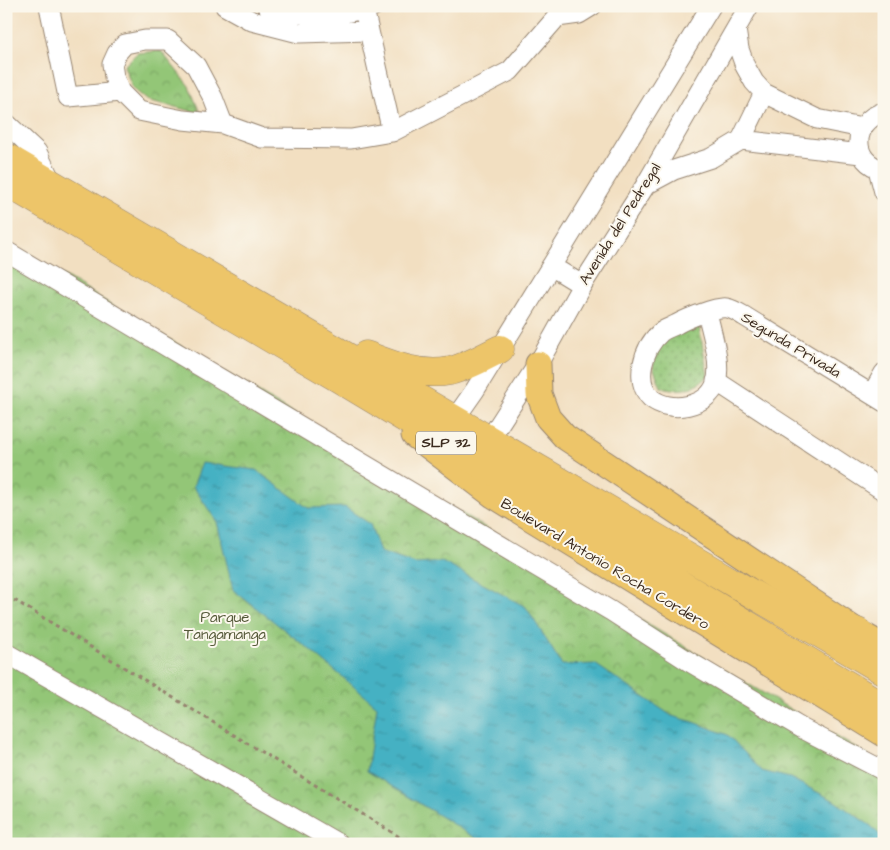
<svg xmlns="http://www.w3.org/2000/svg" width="890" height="850" viewBox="0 0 890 850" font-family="'Architects Daughter',sans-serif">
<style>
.park{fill:url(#park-crowns);stroke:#67784a}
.garden{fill:url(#garden-dots);stroke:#67784a}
.water{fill:url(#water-ripples);stroke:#406e70}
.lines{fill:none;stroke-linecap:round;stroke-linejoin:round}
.minor-casing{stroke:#968470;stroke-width:21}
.major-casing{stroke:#968470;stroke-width:27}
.highway-casing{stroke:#968470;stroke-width:29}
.path{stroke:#968470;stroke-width:3;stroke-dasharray:4 4;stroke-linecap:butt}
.minor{stroke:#fff;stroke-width:19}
.major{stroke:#edc569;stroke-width:25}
.highway{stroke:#edc569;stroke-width:28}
.labels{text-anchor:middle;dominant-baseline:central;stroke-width:4;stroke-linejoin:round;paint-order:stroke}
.shield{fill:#fbf7ec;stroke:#75685c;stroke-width:1}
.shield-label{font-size:14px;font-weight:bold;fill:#3b2a1e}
.street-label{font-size:15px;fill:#3b2a1e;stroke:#fbf7ec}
.park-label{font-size:15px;fill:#555939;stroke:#fbf7ec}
</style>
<defs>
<pattern id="park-crowns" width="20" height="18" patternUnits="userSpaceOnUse" patternTransform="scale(1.25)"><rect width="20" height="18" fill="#93c677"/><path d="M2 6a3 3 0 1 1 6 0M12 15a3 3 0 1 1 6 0" fill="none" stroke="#79a161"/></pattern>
<pattern id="garden-dots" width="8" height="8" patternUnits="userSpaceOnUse" patternTransform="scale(1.25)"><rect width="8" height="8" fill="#93c677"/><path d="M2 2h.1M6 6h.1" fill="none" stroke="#79a161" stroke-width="1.8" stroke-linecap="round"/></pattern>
<pattern id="water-ripples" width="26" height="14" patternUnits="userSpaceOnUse" patternTransform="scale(1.25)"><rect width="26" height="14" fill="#45b1c3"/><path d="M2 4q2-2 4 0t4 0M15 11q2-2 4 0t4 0" fill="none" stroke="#3b909e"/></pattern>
</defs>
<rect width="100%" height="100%" fill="#fbf7ec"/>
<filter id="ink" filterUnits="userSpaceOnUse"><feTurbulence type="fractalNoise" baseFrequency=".02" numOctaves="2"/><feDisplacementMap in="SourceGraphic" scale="10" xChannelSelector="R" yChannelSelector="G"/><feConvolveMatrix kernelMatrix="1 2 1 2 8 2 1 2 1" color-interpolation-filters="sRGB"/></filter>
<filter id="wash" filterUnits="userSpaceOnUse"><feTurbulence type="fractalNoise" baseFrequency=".0096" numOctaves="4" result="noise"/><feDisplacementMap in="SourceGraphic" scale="20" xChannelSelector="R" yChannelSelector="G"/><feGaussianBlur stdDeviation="1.12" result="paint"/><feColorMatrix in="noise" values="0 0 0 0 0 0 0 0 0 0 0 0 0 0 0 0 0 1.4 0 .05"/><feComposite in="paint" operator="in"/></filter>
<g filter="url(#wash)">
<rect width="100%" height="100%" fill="#f2dfc1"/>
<path class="park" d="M 161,51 L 189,86 L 200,113 L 146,100 L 133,89 L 124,66 L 137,53 Z
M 6,242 L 884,765 L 884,844 L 6,844 Z"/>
<path class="garden" d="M 698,321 L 708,376 C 692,390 682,392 661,387 L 653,367 L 656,354 L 663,340 Z"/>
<path class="water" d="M 202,463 L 256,470 L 308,508 L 345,507 L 370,524 L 380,552 L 415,564 L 442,562 L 526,607 L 562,665 L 595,664 L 672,716 L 694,722 L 728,735 L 762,771 L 790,778 L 833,800 L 871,826 L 884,839 L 884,844 L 485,844 L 367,771 L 377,706 L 309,649 L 233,590 L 217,522 L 193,486 Z"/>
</g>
<g filter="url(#ink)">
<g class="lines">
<g class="minor-casing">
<path id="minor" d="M 49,6 L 68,97 L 120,92
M 225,6 L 252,21 L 299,33 L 369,31
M 267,6 C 300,18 341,17 374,6
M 364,9 L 392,132
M 736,29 L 739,49 L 745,66 L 754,82 L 764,93 L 817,119 L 862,128
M 884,112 C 851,121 850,163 884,170
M 6,123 L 37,152 L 52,183
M 223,124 L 213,98 L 196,66 L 168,40 L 145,40 L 125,44 L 117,53 L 112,64 L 114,77 L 120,92 L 139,111 L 183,120 L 223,124 L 262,138 L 351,139 L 392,132 L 510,71 L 557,17 L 579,14 L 592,6
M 741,140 L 764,93
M 878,169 L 884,192
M 646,185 L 674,170 L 711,158 L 741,140 L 861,154
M 6,251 L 611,611 L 688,661 L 803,729 L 884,771
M 551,266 L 582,285
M 707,312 C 711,331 722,363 716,383 C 708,407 670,414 651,398 C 633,381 644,347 660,333 C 664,329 672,327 677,324 C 686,319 717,306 727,308 C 733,309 739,313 744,316 L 884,402
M 716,381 L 884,491
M 872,394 L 884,373
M 454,420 L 475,390 L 711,6
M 489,440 L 538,364 L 582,285 L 645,186 L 749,6
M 6,653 L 339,844"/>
</g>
<g class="major-casing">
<path id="major" d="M 538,364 L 539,394 L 548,418 L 565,437 L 858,632 L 884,647
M 414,435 L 493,495 L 884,734"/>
</g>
<g class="highway-casing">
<path id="highway" d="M 6,157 L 884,671
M 6,182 L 338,378 L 884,707
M 366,355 C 392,365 421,377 450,371 C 467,367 484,357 500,349
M 813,615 L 858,632"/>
</g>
<path class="path" d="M 6,599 L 16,601 L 411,844"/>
<use href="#minor" class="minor"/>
<use href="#major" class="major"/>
<use href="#highway" class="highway"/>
</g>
</g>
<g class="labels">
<rect class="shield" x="416" y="431.5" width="60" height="23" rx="4"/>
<g class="shield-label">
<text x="446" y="443">SLP 32</text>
</g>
<g class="street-label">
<text transform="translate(620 224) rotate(-58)">Avenida del Pedregal</text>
<text transform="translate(791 345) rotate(31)">Segunda Privada</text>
<text transform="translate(605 564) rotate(31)">Boulevard Antonio Rocha Cordero</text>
</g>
<g class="park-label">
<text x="225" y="617">Parque<tspan x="225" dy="17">Tangamanga</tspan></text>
</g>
</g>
<rect width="890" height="850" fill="none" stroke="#fbf7ec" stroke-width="25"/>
</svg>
